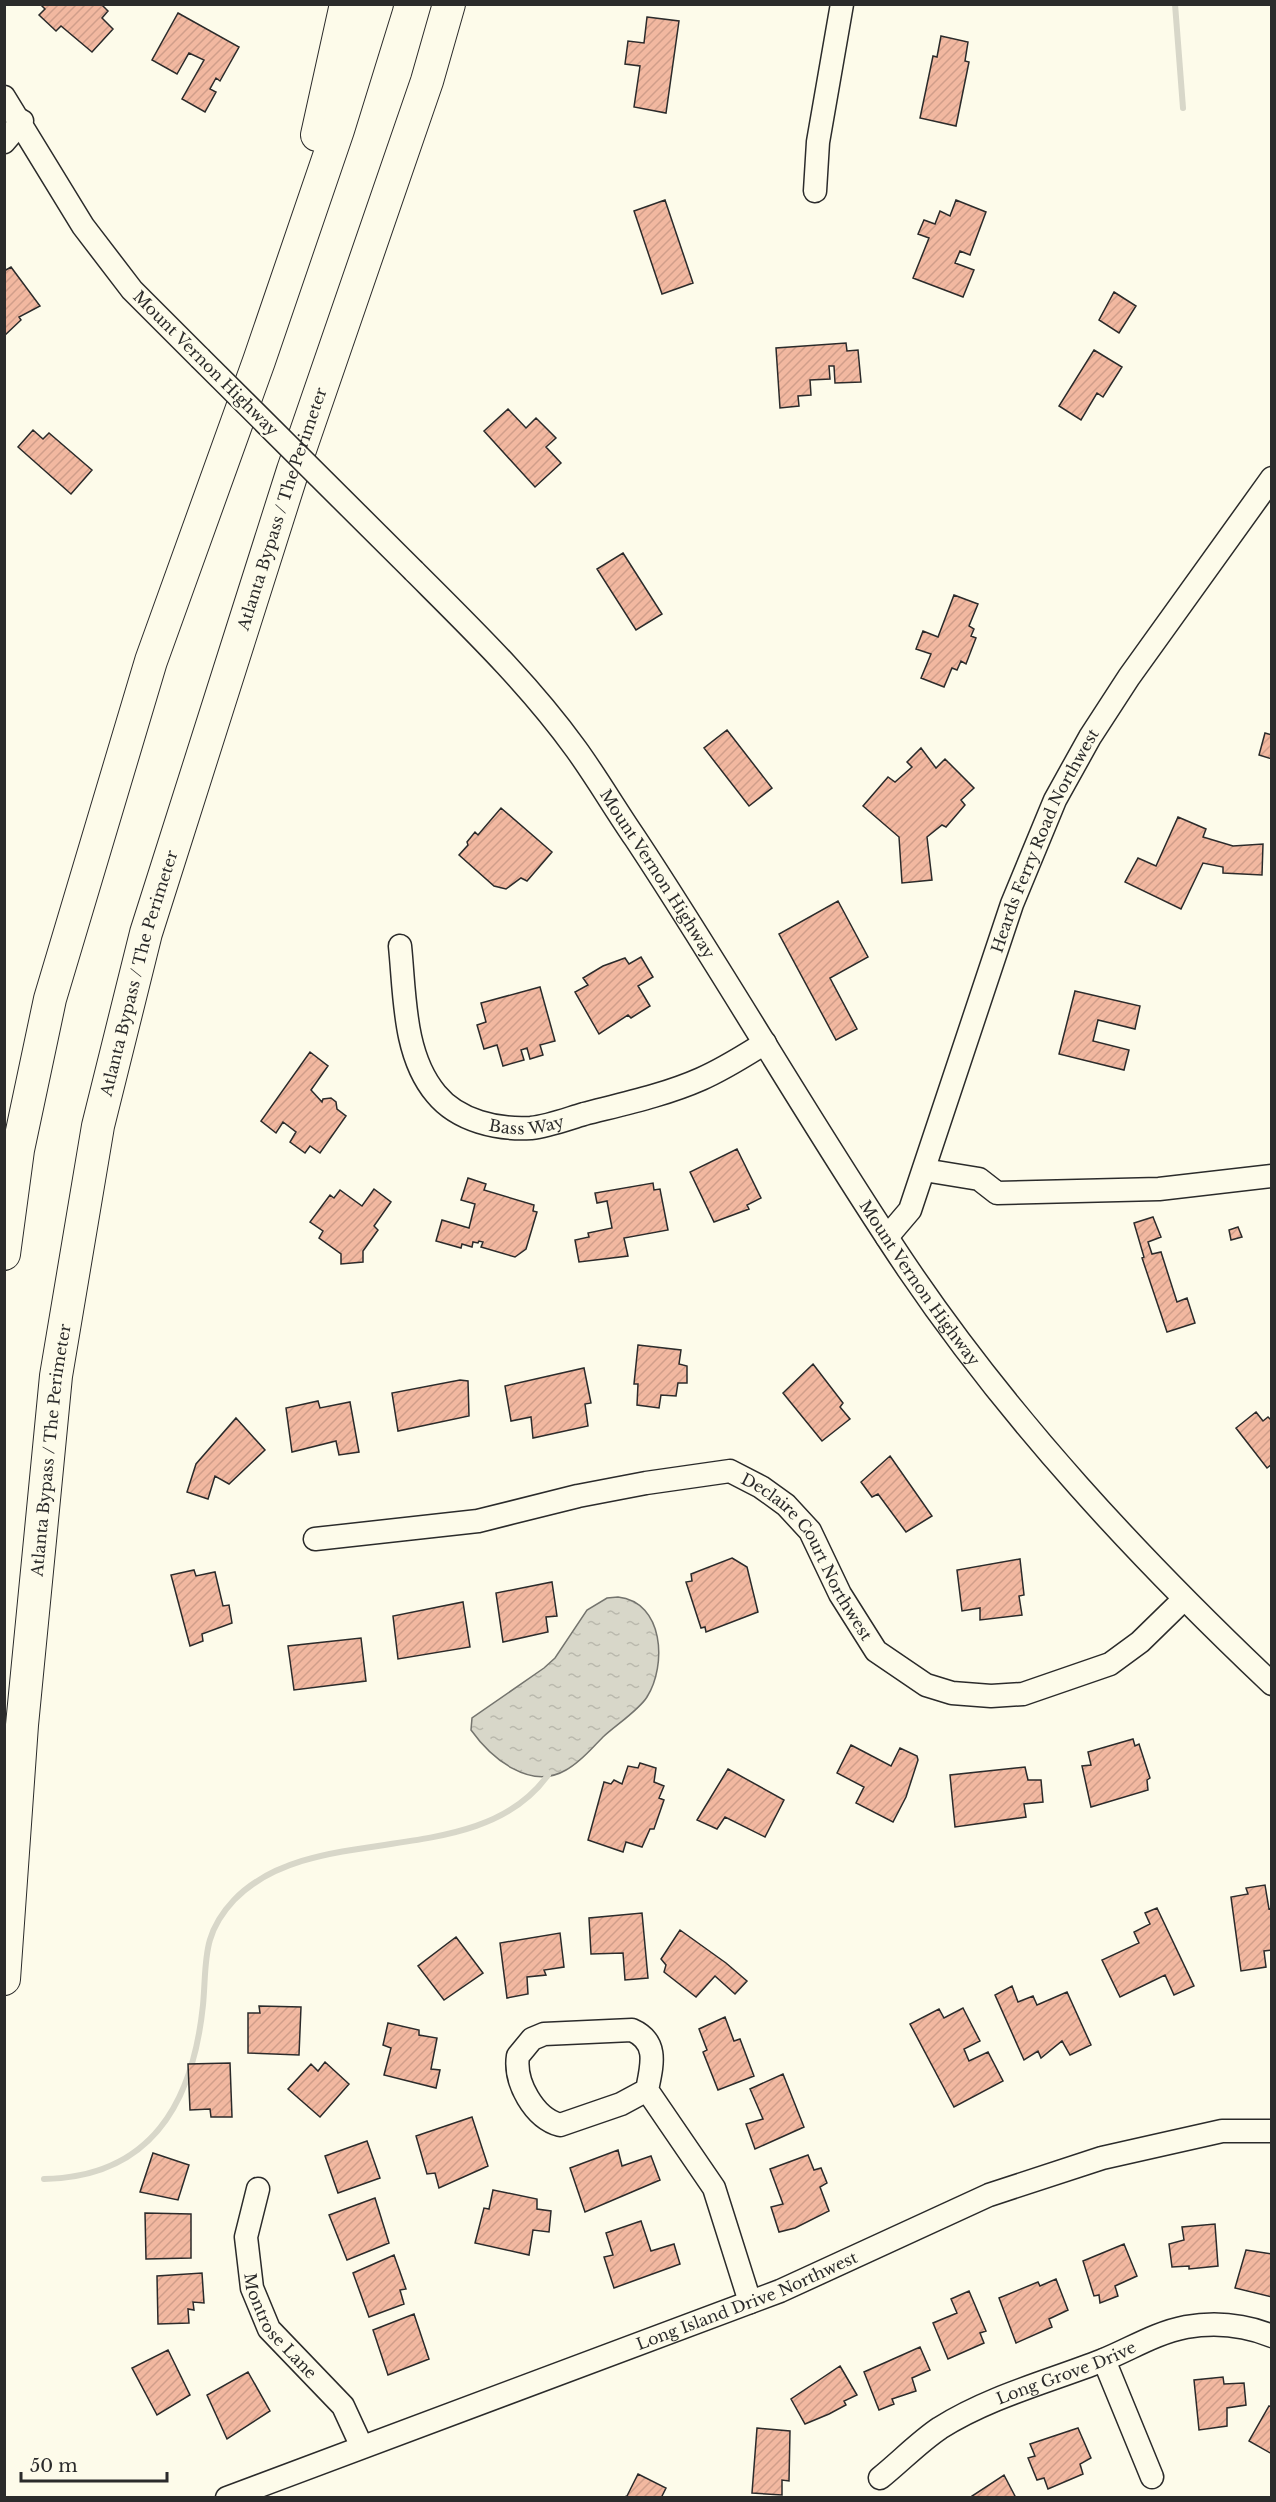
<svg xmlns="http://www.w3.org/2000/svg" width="1276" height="2502" viewBox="0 0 1276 2502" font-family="'Libre Baskerville',serif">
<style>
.water{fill:url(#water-ripples);stroke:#74746e;stroke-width:1.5}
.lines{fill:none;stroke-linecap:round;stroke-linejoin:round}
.stream{stroke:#d8d7c9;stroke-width:6}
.building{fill:url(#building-hatch);stroke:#2b2b2b;stroke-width:1.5}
.minor-casing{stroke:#2b2b2b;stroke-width:25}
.highway-casing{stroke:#2b2b2b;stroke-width:34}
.minor{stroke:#fdfbea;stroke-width:22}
.highway{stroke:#fdfbea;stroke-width:32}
.minor-bridge-casing{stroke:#2b2b2b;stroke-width:25;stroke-linecap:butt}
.minor-bridge{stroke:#fdfbea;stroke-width:22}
.labels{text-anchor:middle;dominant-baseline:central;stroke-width:4.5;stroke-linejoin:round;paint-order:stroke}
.street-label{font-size:16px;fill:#2b2b2b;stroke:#fdfbea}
</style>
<defs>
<pattern id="water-ripples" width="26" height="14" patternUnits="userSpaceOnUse" patternTransform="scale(1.5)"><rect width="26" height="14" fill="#d8d7c9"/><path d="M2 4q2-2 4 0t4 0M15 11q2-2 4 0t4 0" fill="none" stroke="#bab9ad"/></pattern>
<pattern id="building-hatch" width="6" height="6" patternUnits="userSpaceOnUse" patternTransform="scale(1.5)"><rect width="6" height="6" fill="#f2b8a0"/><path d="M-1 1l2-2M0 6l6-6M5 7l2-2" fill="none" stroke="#d09e8a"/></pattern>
</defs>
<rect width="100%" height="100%" fill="#fdfbea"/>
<path class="water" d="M 618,1597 C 664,1602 667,1665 647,1697 C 639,1710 616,1725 603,1737 C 592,1748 581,1762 566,1770 C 530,1791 491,1758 471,1730 L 472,1718 L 544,1668 L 555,1658 L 587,1610 L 607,1598 Z"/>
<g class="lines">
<path class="stream" d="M 1175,4 L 1183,108
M 44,2179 C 152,2177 193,2102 203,2005 C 207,1962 201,1935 234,1900 C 313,1818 478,1873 548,1775"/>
</g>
<path class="building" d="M 40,4 L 101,4 L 108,11 L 102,18 L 113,29 L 92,52 L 61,26 L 56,31 L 39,15 L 45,9 Z
M 178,13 L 239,47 L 220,81 L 216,78 L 210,89 L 216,92 L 205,112 L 182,99 L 204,60 L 189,53 L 177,74 L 152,60 Z
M 647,17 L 679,21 L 666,113 L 634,107 L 640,66 L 625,64 L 628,41 L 644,43 Z
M 941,36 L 968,42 L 965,61 L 969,62 L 956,126 L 920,118 L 933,56 L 937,57 Z
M 665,200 L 693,283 L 662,294 L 634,211 Z
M 956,200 L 986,212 L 970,255 L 960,251 L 955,263 L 974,270 L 963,297 L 913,278 L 929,238 L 918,234 L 924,220 L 935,224 L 940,211 L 950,216 Z
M 11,267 L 40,306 L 19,317 L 21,320 L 4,336 L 4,271 Z
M 1114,292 L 1136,306 L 1119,333 L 1099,320 Z
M 846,343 L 847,351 L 858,350 L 861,382 L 835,383 L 834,366 L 829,366 L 830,379 L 810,380 L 811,395 L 798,396 L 799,406 L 780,408 L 776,348 Z
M 1094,350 L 1122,367 L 1103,397 L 1097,393 L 1081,420 L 1059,406 Z
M 508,409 L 526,428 L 536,418 L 556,438 L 546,447 L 561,463 L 535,487 L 484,431 Z
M 33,430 L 43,439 L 49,433 L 92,470 L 71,494 L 18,447 Z
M 623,553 L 662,614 L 636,630 L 597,569 Z
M 954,595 L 978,604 L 969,626 L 974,629 L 971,636 L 976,638 L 966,664 L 961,661 L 957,670 L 952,668 L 944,687 L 921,678 L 931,654 L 916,649 L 923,631 L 938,637 Z
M 727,730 L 772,788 L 749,806 L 704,748 Z
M 1265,733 L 1272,735 L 1272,759 L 1259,755 Z
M 921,748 L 936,768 L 945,759 L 974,788 L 961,800 L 965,805 L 946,827 L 942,825 L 927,837 L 932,880 L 902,883 L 899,837 L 863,806 L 888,777 L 895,782 L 912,767 L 907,762 Z
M 501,808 L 552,852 L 527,881 L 521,878 L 506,889 L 494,886 L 459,855 L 468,845 L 467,842 L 475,832 L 478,835 Z
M 1178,817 L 1206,829 L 1203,837 L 1233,846 L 1263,844 L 1262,875 L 1223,873 L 1223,867 L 1203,863 L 1181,909 L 1125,882 L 1138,858 L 1156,866 Z
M 838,901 L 868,957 L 830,978 L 857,1029 L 836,1040 L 779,934 Z
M 641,957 L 653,977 L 638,986 L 650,1006 L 631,1018 L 628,1015 L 599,1034 L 575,992 L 588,985 L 583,978 L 603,966 L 625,958 L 629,964 Z
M 540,987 L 555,1041 L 540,1045 L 543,1055 L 530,1059 L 527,1048 L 521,1050 L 524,1060 L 503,1066 L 497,1045 L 484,1049 L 477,1025 L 486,1022 L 481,1003 Z
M 1075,991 L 1140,1006 L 1135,1029 L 1098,1020 L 1093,1041 L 1129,1050 L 1124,1070 L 1059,1054 Z
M 310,1052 L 328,1066 L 311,1090 L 322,1102 L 323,1099 L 331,1098 L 336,1102 L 337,1109 L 346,1116 L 320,1153 L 310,1146 L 305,1153 L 290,1142 L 296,1132 L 283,1122 L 276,1133 L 261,1121 Z
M 737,1149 L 761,1198 L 747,1205 L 749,1209 L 714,1222 L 690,1172 Z
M 468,1178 L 486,1184 L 484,1190 L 534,1205 L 533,1211 L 537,1212 L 526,1249 L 515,1257 L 481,1247 L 483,1242 L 479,1241 L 478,1243 L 473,1242 L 472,1247 L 462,1244 L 461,1248 L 436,1241 L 442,1220 L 469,1228 L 475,1204 L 461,1200 Z
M 653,1183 L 654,1190 L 660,1189 L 668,1230 L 624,1238 L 628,1256 L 579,1262 L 575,1240 L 589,1237 L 588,1233 L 612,1228 L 607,1201 L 597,1203 L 595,1193 Z
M 374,1189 L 391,1202 L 374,1226 L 378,1230 L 363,1251 L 363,1262 L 341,1264 L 341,1254 L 319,1238 L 323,1231 L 310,1222 L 330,1195 L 334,1198 L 340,1190 L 362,1206 Z
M 1153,1217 L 1161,1237 L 1148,1242 L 1152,1254 L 1161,1252 L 1177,1302 L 1187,1298 L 1195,1323 L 1167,1332 L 1142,1258 L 1144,1257 L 1134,1223 Z
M 1238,1227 L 1242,1237 L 1231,1240 L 1229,1230 Z
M 638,1345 L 681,1350 L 679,1364 L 687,1366 L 687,1383 L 678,1383 L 676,1396 L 661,1395 L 659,1408 L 637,1405 L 638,1384 L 634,1384 Z
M 813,1364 L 843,1403 L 840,1407 L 850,1419 L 822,1441 L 783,1393 Z
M 584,1368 L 591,1403 L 585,1404 L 588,1426 L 533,1438 L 531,1417 L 511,1421 L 505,1386 Z
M 460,1380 L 468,1381 L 469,1416 L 398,1431 L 392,1393 Z
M 318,1401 L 320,1408 L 350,1402 L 359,1452 L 339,1455 L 336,1441 L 292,1452 L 286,1408 Z
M 1256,1412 L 1263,1421 L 1268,1417 L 1272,1421 L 1272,1464 L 1267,1468 L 1236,1428 Z
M 236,1418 L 265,1450 L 229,1484 L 215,1476 L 208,1499 L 187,1492 L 196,1464 Z
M 890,1456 L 932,1516 L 906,1532 L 878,1494 L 872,1497 L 861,1482 Z
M 732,1558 L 747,1567 L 758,1612 L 706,1632 L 705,1627 L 701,1628 L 686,1582 L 692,1581 L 691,1574 Z
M 1020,1559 L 1024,1595 L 1019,1596 L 1022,1615 L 980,1620 L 980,1608 L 962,1611 L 957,1570 Z
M 194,1570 L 196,1576 L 215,1572 L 223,1606 L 229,1605 L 232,1623 L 202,1634 L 203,1641 L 190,1646 L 171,1575 Z
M 552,1582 L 557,1616 L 546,1617 L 548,1632 L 503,1642 L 496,1593 Z
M 463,1602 L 470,1647 L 398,1659 L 393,1616 Z
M 361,1638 L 366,1681 L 294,1690 L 288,1646 Z
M 1133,1739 L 1135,1746 L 1139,1744 L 1150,1778 L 1147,1780 L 1148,1790 L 1091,1807 L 1082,1766 L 1091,1765 L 1088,1752 Z
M 851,1745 L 891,1766 L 900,1748 L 917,1756 L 918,1760 L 906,1797 L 893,1822 L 856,1803 L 864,1787 L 837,1773 Z
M 640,1763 L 656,1768 L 654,1782 L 664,1786 L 659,1798 L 664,1800 L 654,1829 L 650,1829 L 642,1847 L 626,1842 L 623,1852 L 588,1840 L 604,1782 L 611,1784 L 614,1780 L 622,1784 L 628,1766 L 638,1768 Z
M 1025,1767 L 1028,1780 L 1041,1780 L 1043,1802 L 1024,1804 L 1026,1817 L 955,1827 L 950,1775 Z
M 728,1769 L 784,1800 L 765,1837 L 725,1817 L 717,1829 L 697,1820 Z
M 1265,1885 L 1269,1909 L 1272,1908 L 1272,1950 L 1264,1951 L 1266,1967 L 1241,1971 L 1231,1897 L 1248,1894 L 1246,1888 Z
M 1157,1908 L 1194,1986 L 1174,1995 L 1165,1975 L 1120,1997 L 1102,1960 L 1139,1943 L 1134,1932 L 1150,1924 L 1145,1913 Z
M 642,1913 L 648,1978 L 625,1980 L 623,1953 L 591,1954 L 589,1918 Z
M 680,1930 L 726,1963 L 747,1981 L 735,1994 L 715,1976 L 696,1997 L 664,1972 L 666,1965 L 661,1959 Z
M 560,1933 L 564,1967 L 544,1970 L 546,1975 L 527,1977 L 528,1994 L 507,1998 L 500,1943 Z
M 456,1937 L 483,1973 L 444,2000 L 418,1966 Z
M 1012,1986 L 1018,2002 L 1033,1996 L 1037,2005 L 1067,1992 L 1091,2045 L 1070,2055 L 1062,2041 L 1041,2058 L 1038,2051 L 1024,2060 L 995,1995 Z
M 259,2006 L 301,2007 L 299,2055 L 248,2053 L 248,2013 L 260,2013 Z
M 963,2008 L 980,2041 L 964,2049 L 969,2061 L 988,2052 L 1003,2081 L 954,2107 L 910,2024 L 939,2009 L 944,2018 Z
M 725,2017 L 734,2041 L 740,2039 L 754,2076 L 718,2090 L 703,2052 L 707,2050 L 699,2029 Z
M 388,2023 L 419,2030 L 419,2035 L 437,2038 L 431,2069 L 440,2070 L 436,2088 L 384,2075 L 391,2048 L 383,2045 Z
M 325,2062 L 349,2084 L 320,2117 L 288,2089 L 311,2064 L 318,2071 Z
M 230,2063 L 232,2117 L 211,2117 L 210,2109 L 190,2110 L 188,2064 Z
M 783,2074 L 804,2127 L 755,2149 L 746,2124 L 763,2119 L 750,2089 Z
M 472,2117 L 488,2166 L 439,2188 L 435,2173 L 427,2174 L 416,2136 Z
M 367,2141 L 380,2178 L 338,2193 L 325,2156 Z
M 618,2150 L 622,2166 L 651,2156 L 660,2180 L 585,2212 L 570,2168 Z
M 153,2153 L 189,2165 L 178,2200 L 140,2192 Z
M 808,2155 L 814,2170 L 821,2168 L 827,2183 L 820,2187 L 829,2211 L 795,2228 L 779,2232 L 771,2207 L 783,2204 L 770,2169 Z
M 493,2190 L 537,2199 L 537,2209 L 551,2211 L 549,2232 L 533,2230 L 529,2255 L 475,2243 L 484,2208 L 489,2209 Z
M 375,2198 L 389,2243 L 347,2260 L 329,2215 Z
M 145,2213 L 191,2214 L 191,2258 L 146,2259 Z
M 641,2221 L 651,2251 L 674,2244 L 680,2264 L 614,2288 L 604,2257 L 613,2255 L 606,2233 Z
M 1215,2224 L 1218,2266 L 1189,2269 L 1189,2266 L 1172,2267 L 1169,2244 L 1184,2240 L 1182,2227 Z
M 1124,2244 L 1137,2276 L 1115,2286 L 1118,2296 L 1100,2303 L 1099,2295 L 1094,2296 L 1083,2261 Z
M 1246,2250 L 1272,2254 L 1272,2297 L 1235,2288 Z
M 394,2255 L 406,2289 L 400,2290 L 404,2304 L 369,2317 L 353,2273 Z
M 202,2273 L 204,2303 L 193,2302 L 194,2310 L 188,2309 L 189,2323 L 158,2324 L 157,2276 Z
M 1056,2279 L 1068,2310 L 1049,2319 L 1052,2327 L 1016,2343 L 999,2298 L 1038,2282 L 1040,2286 Z
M 969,2291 L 986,2331 L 980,2333 L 984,2343 L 948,2359 L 933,2323 L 957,2313 L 951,2299 Z
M 414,2314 L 429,2359 L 388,2375 L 373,2330 Z
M 920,2347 L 930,2370 L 912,2378 L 916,2391 L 892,2399 L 894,2404 L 879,2410 L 864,2372 Z
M 168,2350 L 190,2395 L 157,2415 L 132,2368 Z
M 840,2366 L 857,2395 L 844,2401 L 846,2405 L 829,2414 L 805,2424 L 791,2399 Z
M 248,2372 L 270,2411 L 227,2439 L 207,2395 Z
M 1223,2377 L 1224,2384 L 1244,2383 L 1246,2405 L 1227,2408 L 1227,2426 L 1199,2430 L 1194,2380 Z
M 1269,2406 L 1272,2407 L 1272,2454 L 1249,2441 Z
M 757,2428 L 790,2431 L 789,2481 L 782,2480 L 782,2495 L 752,2493 Z
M 1078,2428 L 1091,2458 L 1080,2464 L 1083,2474 L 1048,2489 L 1044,2478 L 1037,2480 L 1028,2458 L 1035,2456 L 1030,2444 Z
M 638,2474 L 666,2488 L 661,2498 L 622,2498 L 627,2496 Z
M 1004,2475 L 1016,2498 L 969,2498 Z"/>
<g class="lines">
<g class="minor-casing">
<g id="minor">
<path d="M 4,97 L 83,226 L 132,290 L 200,358"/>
<path d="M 4,142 L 22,121"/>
<path d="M 815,191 L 818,142 L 842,4"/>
<path id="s1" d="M 414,571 C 471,628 529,684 576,749 C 597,778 615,809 635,838 C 729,980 813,1128 908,1269 C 1012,1422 1138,1557 1272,1684"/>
<path id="s2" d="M 400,946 C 405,994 403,1055 436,1094 C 458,1121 498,1130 531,1128 C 549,1126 567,1119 584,1114 C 623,1104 665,1095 701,1079 C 724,1069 744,1056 765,1043"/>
<path d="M 924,1170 L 979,1179 L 997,1193 L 1159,1189 L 1272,1176"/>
<path id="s3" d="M 887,1237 L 910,1210 L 1012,904 L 1055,800 L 1090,737 L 1129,677 L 1272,478"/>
<path id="s4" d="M 315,1539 L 478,1521 L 578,1496 L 646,1483 L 730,1471 L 761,1487 L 786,1505 L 810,1531 L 840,1594 L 876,1651 L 926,1685 L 952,1693 L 991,1696 L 1023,1694 L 1110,1664 L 1140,1642 L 1183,1600"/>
<path d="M 647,2090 C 652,2065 659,2042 632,2030 L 544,2034 L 532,2039 L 518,2056 C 514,2082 534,2118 560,2125 L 621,2104 L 647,2090 L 714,2188 L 750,2302"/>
<path id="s5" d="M 258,2189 L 246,2237 L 252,2288 L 269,2329 L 343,2406 L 361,2445"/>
<path d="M 1104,2360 L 1152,2477"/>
<path id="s6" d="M 880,2478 C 900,2462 919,2442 940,2428 C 989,2397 1047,2382 1101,2361 C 1129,2350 1155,2333 1186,2327 C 1215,2322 1245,2325 1272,2336"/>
<path id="s7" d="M 227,2498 L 780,2291 L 989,2195 L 1102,2158 L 1173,2142 L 1222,2131 L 1272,2131"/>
</g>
</g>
<g class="highway-casing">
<g id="highway">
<path d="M 317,135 L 346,4"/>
<path d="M 4,1254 L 18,1150 L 50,999 L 151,661 L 259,361 L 338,130 L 377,4"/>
<path id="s8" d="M 4,1979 L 22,1725 L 56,1376 L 98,1126 L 146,933 L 293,470 L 427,81 L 449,4"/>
</g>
</g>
<use href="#minor" class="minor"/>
<use href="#highway" class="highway"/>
<g class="minor-bridge-casing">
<path id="minor-bridge" d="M 200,358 L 414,571"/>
</g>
<use href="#minor-bridge" class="minor-bridge"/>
</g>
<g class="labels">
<g class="street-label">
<text transform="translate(206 363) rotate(45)">Mount Vernon Highway</text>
<text stroke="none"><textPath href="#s8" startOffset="1503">Atlanta Bypass / The Perimeter</textPath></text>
<text stroke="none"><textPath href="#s3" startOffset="429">Heards Ferry Road Northwest</textPath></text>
<text stroke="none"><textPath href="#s1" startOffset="390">Mount Vernon Highway</textPath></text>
<text stroke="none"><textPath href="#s8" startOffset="1017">Atlanta Bypass / The Perimeter</textPath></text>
<text stroke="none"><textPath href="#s2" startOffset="255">Bass Way</textPath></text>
<text stroke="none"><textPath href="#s1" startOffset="876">Mount Vernon Highway</textPath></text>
<text stroke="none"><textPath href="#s8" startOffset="531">Atlanta Bypass / The Perimeter</textPath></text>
<text stroke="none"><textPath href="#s4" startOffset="540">Declaire Court Northwest</textPath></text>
<text stroke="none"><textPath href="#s7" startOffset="556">Long Island Drive Northwest</textPath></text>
<text stroke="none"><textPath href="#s5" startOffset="148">Montrose Lane</textPath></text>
<text stroke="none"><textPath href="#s6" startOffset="216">Long Grove Drive</textPath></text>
</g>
</g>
<rect width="1276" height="2502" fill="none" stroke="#2b2b2b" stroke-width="12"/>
<path d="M21 2472v9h146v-9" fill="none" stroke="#2b2b2b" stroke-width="3"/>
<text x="30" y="2472" font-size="18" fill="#2b2b2b" stroke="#fdfbea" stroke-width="4.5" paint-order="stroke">50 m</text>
</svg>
